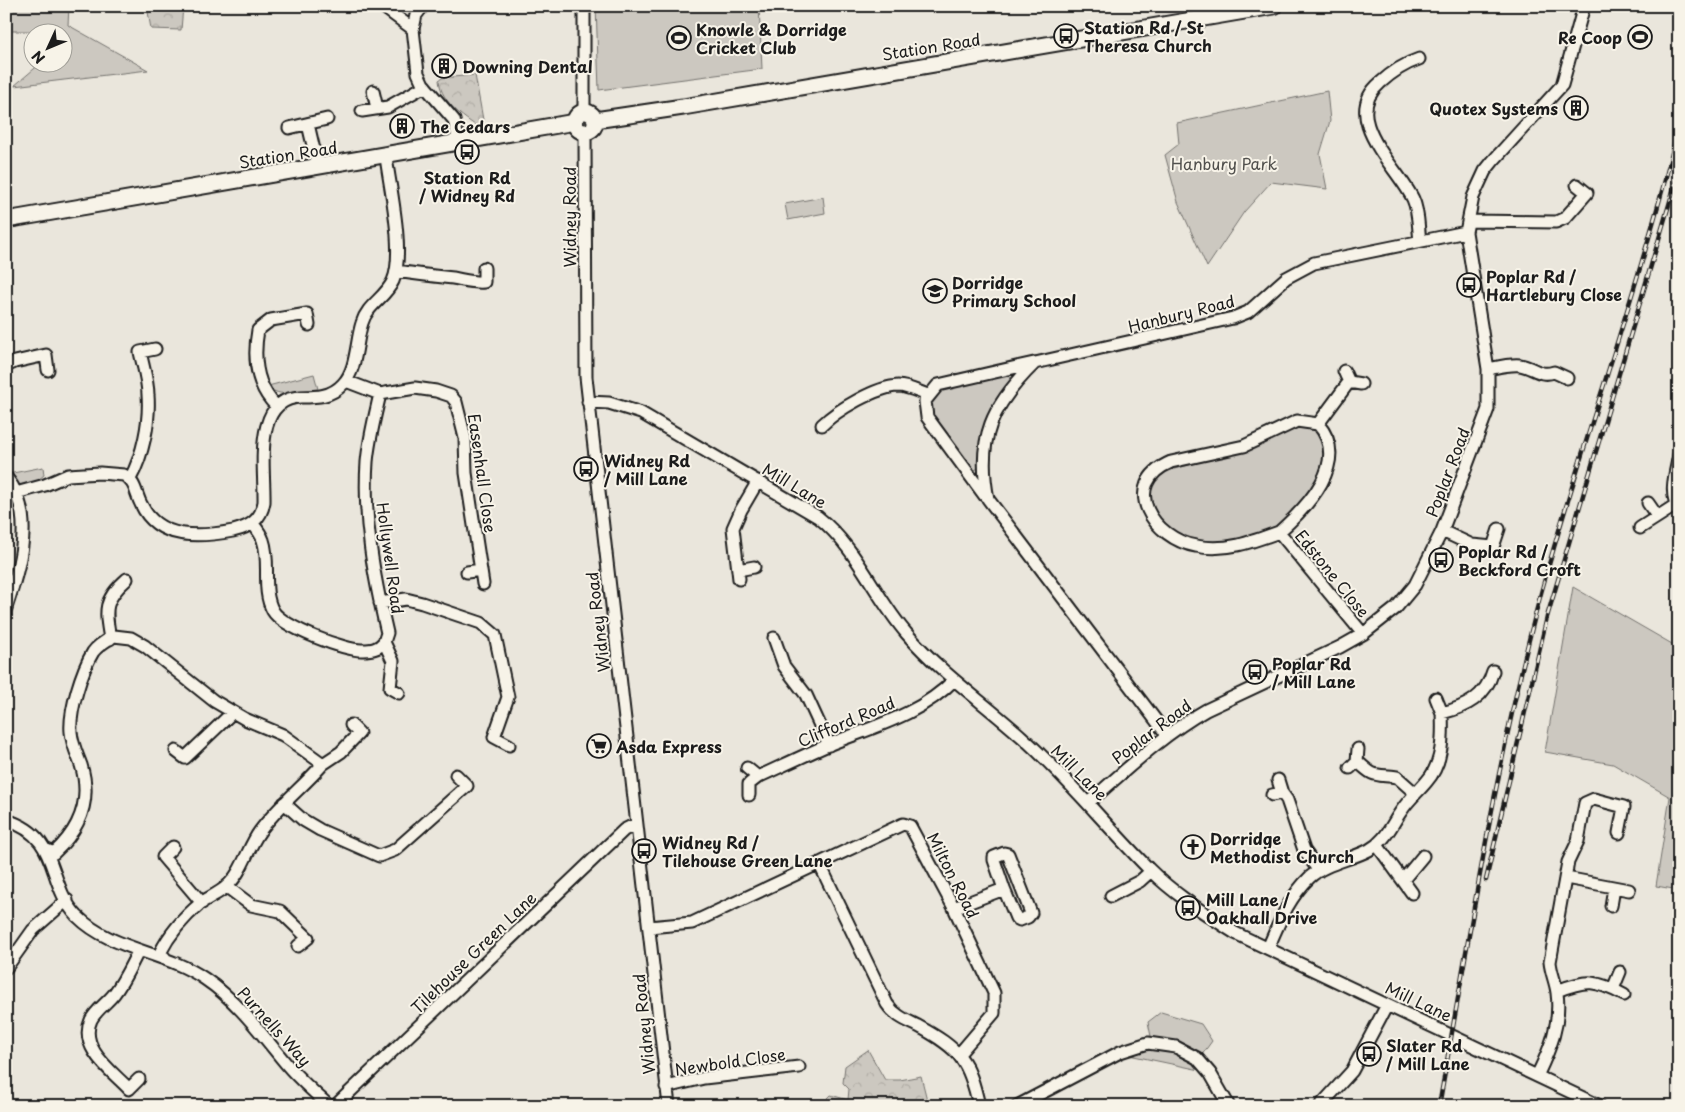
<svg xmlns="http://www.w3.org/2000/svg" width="1685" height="1112" viewBox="0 0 1685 1112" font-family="'Playpen Sans',sans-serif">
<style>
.green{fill:#ccc8c0;stroke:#74726e}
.forest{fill:url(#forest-crowns);stroke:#74726e}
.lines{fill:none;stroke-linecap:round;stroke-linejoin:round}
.minor-casing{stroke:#1c1c1c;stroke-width:15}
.major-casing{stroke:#1c1c1c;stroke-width:19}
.minor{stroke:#f7f3e8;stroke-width:11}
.major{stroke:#f7f3e8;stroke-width:15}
.rail-casing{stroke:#1c1c1c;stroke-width:4.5}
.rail{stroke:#f7f3e8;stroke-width:2.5;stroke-dasharray:8;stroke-linecap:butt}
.labels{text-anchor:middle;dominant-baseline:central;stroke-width:4;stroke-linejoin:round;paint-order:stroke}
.poi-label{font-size:16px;font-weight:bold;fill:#1c1c1c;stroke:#f7f3e8;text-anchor:start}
.street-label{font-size:16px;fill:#1c1c1c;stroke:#f7f3e8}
.park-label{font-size:16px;fill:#51504d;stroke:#f7f3e8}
</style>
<defs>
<pattern id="forest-crowns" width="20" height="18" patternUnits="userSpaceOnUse" patternTransform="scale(1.25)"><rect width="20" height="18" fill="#ccc8c0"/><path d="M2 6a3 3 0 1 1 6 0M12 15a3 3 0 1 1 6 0" fill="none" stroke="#afaba4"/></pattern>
</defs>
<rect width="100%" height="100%" fill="#eae6dc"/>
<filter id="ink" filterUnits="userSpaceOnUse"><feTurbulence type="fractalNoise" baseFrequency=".02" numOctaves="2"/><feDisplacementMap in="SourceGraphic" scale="10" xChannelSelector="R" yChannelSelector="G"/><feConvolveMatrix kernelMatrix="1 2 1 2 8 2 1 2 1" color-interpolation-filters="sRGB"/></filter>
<g filter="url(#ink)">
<path class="green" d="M 6,6 L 69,6 L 68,25 L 148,70 L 14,86 L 41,63 L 62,62 L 62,32 L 32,32 L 32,37 L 30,31 L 6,31 Z
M 596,6 L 759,6 L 762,69 L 599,90 Z
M 1327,91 L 1330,121 L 1320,154 L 1327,189 L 1271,182 L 1244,212 L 1207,267 L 1178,202 L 1165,155 L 1179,144 L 1177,123 Z
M 823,197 L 825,213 L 788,220 L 785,204 Z
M 1007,373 L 1012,379 L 979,468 L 972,471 L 930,418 L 928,402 L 939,388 Z
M 314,374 L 318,389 C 302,390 278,400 268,386 Z
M 1295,425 L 1316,428 C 1318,433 1324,440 1325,445 C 1326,452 1322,465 1320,472 C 1313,492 1301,511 1282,523 C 1253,543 1190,554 1163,526 C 1157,519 1152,507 1148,499 L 1151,487 L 1160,473 L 1253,447 Z
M 43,467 L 44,475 C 33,484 22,496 7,495 L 8,474 Z
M 1573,587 L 1679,648 L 1679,890 L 1656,886 L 1670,797 L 1613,764 L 1545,752 Z
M 1161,1012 L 1201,1024 L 1212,1041 L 1196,1063 L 1200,1070 L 1129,1055 L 1153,1046 L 1148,1022 Z"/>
<path class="forest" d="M 147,6 L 183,6 L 181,30 L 151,29 Z
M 475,75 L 485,131 C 466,120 441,103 439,80 L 442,78 Z
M 868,1050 L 885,1080 L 900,1080 L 921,1076 L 928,1104 L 931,1106 L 820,1106 L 831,1095 L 848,1100 L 849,1089 L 843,1083 L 845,1066 Z"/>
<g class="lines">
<g class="minor-casing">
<path id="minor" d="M 382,6 L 413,29
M 584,6 L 584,112
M 413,29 L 418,73 L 423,84 L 454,120 L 459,143
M 413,29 L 416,15 L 423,6
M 1419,59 C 1404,64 1392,72 1380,83 C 1339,118 1397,166 1413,199 C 1419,212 1418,227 1420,241
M 373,91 L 377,108
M 362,111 L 388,107 L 425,86
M 308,124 L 318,167
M 289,128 L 327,119
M 585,133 L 586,377 L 669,1106
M 1468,221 L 1556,222 L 1565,218 L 1587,193 L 1577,185
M 397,271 C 416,274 434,276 453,278 C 464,280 473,283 484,282 L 484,268
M 6,366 L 15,362 L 46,355 L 48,370
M 1488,369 C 1498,367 1510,364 1520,365 C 1533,367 1540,377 1554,372 L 1567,378
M 1344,371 L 1349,382 L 1361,384
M 346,381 L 380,394 C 375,416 369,439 367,462 C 363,520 374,577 387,633 L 384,642 L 393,661 L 390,688 L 399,693
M 380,394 L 415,388 L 436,391 L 451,396 L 456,402 L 465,438 L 466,473 L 483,584
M 588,402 L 609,403 L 641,413 L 818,517 C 858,549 874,596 907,634 C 941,673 983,702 1022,737 C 1068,778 1107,827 1150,870 C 1175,895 1206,914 1235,933 L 1600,1106
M 276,406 C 256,386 253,358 258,330 L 271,320 L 307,314 L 309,325
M 1318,424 L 1349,382
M 822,425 C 837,410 876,387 898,386 C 907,386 919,392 928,395
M 1679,455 C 1676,471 1668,495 1679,508
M 6,477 C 37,514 19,568 6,608
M 130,479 C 143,455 150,422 148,395 C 148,381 143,366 140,352 L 155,349
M 16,493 L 45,485 L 68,475 L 100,473 L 124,475 C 136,483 135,492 141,504 C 158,541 201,537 233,531 C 250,527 261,520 264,502 C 265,469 252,398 301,397 C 317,397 331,397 343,384 C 357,370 356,341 362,323 C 367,305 385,298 393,281 C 405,253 390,188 386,157
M 985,496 L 927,417 L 925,401 L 938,385 L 1034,363
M 1648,503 L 1657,516
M 253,524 C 257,529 261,534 263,540 C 271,562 261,590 273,611 C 282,627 346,651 363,650 C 372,650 378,649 384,642
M 1640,528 L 1676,505
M 1442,531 L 1472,545 L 1493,547 L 1499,529
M 1279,532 C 1307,507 1351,462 1318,424 L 1297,421 L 1244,446 L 1171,462 C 1118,485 1154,539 1196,546 C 1225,552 1252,542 1279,532 L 1363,634
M 738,570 L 754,567
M 467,572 L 481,570
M 739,579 L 733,528 L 741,510 L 758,481
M 380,603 L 406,599 L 422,603 L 481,623 L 495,635 L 508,697 L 494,737 L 509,745
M 774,638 L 784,666 L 806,695 L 829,745
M 110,639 C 105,610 103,600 127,579
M 1436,698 L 1442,713
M 1167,735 L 988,499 C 976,438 992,405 1035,363 L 1233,318 L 1248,312 L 1286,278 L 1314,263 L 1466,232
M 176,751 L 185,758 L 232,713
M 1357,761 C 1375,778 1373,774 1397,777 L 1415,793
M 323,764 L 341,752 L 359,733 L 351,725
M 747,768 L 758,777 C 782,766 805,755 828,745 C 872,727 920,715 954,680
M 1350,768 L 1357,761 L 1358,749
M 1278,780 L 1282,793
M 749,795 L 749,784 L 758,777
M 1272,795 L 1282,793 L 1287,800 L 1304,850 L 1319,871
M 284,803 L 303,820 L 320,830 L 379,856 L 395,850 L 467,786 L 456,775
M 1088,803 C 1126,770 1162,735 1206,710 L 1340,647 L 1363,634 L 1396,608 L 1415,585 L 1442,531 L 1488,409 L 1488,369 L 1466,232 L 1473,197 L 1485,171 L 1493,161 L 1562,85 L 1584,6
M 6,820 C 62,837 45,882 77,916 C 112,951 165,951 205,979 C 239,1002 262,1035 288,1066 C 300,1080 315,1093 329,1106
M 1377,845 L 1412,893
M 173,847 L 163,857 L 202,903
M 47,850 L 54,853 C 80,829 92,800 81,765 C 77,754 72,744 71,732 C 69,711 82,670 93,652 C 98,645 107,640 114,636 L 131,638 L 145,646 L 214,701 L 245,719 L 283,735 L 323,764 C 303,787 278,806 260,831 C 248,847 242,873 227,886 C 220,893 209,897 201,903 C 184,917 170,933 160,953 L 165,958
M 820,865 L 887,1004 C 895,1016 906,1020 918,1026 C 960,1049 969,1060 979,1106
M 1566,878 L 1629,890
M 1403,880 L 1423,856
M 227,887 L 251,905 L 280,911 L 308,938 L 298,946
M 1111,896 L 1140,881 L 1151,871
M 1611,906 L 1614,888
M 954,908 L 1004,889 L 994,860 L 994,857 L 1004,853 L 1008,854 L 1031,913 L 1028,917 L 1020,920 L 1016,918 L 1004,889
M 649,927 L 692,923 L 903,824 L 910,826 L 954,908 L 994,993 L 994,1013 L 959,1054
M 1268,948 C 1279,923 1289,897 1310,877 C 1326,863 1350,860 1369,850 C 1386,841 1391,825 1402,810 C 1409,799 1419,791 1427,781 C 1443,763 1443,736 1442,713 C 1466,707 1486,697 1493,671
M 139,950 C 131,965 124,981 114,994 C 107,1003 96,1010 91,1020 C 78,1048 113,1072 129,1089 L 139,1079
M 6,968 L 33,930 L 67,900
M 1613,989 L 1620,972
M 1557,991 C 1587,979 1596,980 1624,995
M 1537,1076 C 1550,1049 1561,1024 1557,993 C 1556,983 1551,973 1550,962 L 1568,862 L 1578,841 L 1585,803 L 1594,799 L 1624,807 L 1619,833
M 666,1087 L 704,1078 L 799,1067
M 335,1106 L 624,830 L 636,824
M 1017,1106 L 1120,1052 L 1148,1043 L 1176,1047 L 1197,1058 L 1210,1073 L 1229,1106
M 1320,1106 L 1352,1071 L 1387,1005"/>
</g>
<g class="major-casing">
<path id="major" d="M575 122a10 10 0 1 1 20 0a10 10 0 1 1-20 0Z
M 595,120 L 683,107 L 1274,6
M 6,220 L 575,122"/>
</g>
<use href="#minor" class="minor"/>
<use href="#major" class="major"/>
<g class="rail-casing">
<path id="rail" d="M 1486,880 L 1547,617 L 1679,171
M 1439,1106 C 1470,934 1496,761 1541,593 C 1584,436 1641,283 1679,125"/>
</g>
<use href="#rail" class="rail"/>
</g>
</g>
<defs>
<g id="bus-ring" transform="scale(1.25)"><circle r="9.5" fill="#f7f3e8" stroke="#1c1c1c" stroke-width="1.5"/><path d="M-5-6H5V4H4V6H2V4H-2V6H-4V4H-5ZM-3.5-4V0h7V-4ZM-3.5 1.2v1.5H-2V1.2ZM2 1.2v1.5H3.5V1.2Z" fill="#1c1c1c"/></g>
<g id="stadium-ring" transform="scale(1.25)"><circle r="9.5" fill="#f7f3e8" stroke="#1c1c1c" stroke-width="1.5"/><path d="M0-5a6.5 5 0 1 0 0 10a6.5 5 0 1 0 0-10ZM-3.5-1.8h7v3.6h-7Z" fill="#1c1c1c"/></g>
<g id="building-ring" transform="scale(1.25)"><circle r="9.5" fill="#f7f3e8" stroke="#1c1c1c" stroke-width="1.5"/><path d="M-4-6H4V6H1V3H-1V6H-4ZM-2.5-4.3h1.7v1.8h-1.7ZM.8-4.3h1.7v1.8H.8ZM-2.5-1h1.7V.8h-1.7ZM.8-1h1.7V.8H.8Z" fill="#1c1c1c"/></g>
<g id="school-ring" transform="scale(1.25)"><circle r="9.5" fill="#f7f3e8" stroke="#1c1c1c" stroke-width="1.5"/><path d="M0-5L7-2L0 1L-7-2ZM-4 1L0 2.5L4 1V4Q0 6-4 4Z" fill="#1c1c1c"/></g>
<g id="supermarket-ring" transform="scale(1.25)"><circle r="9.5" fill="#f7f3e8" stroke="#1c1c1c" stroke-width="1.5"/><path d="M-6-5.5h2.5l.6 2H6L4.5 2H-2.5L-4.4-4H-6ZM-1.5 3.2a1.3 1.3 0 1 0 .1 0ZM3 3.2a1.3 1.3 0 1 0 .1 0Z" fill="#1c1c1c"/></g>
<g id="church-ring" transform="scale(1.25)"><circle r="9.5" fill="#f7f3e8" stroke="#1c1c1c" stroke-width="1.5"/><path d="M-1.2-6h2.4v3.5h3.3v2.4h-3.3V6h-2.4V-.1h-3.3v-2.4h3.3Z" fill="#1c1c1c"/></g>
</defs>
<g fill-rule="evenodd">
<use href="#bus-ring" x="1066" y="36"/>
<use href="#stadium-ring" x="1640" y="37"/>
<use href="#stadium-ring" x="679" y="38"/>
<use href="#building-ring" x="444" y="66"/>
<use href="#building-ring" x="1576" y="108"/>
<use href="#building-ring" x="402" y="126"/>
<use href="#bus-ring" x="467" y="152"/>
<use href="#bus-ring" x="1469" y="285"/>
<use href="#school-ring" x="935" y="291"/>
<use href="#bus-ring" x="586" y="469"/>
<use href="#bus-ring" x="1441" y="560"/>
<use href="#bus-ring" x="1255" y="672"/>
<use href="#supermarket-ring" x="599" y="746"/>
<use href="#church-ring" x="1193" y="847"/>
<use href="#bus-ring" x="644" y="851"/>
<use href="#bus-ring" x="1188" y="908"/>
<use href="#bus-ring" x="1369" y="1054"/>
</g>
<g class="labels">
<g class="poi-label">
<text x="1084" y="27">Station Rd / St<tspan x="1084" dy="18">Theresa Church</tspan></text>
<text x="696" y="29">Knowle &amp; Dorridge<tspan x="696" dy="18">Cricket Club</tspan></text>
<text x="1622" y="37" text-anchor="end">Re Coop</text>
<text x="462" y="66">Downing Dental</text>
<text x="1558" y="108" text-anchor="end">Quotex Systems</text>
<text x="420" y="126">The Cedars</text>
<text x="467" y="177" text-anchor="middle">Station Rd<tspan x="467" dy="18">/ Widney Rd</tspan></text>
<text x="1486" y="276">Poplar Rd /<tspan x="1486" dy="18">Hartlebury Close</tspan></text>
<text x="952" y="282">Dorridge<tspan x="952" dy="18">Primary School</tspan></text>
<text x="604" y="460">Widney Rd<tspan x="604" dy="18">/ Mill Lane</tspan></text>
<text x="1458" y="551">Poplar Rd /<tspan x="1458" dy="18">Beckford Croft</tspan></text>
<text x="1272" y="663">Poplar Rd<tspan x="1272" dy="18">/ Mill Lane</tspan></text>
<text x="616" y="746">Asda Express</text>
<text x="1210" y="838">Dorridge<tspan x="1210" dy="18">Methodist Church</tspan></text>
<text x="662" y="842">Widney Rd /<tspan x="662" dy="18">Tilehouse Green Lane</tspan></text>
<text x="1206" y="899">Mill Lane /<tspan x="1206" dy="18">Oakhall Drive</tspan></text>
<text x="1386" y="1045">Slater Rd<tspan x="1386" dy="18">/ Mill Lane</tspan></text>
</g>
<g class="street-label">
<text transform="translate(931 46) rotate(-9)">Station Road</text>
<text transform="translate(288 154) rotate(-9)">Station Road</text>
<text transform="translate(569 217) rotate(-90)">Widney Road</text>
<text transform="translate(1181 313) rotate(-14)">Hanbury Road</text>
<text transform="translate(1447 472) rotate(-69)">Poplar Road</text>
<text transform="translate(483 473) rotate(82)">Easenhall Close</text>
<text transform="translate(795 485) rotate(31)">Mill Lane</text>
<text transform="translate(391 558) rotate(82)">Hollywell Road</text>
<text transform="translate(1333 573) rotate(51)">Edstone Close</text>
<text transform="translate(597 622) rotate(-97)">Widney Road</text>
<text transform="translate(846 721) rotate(-23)">Clifford Road</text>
<text transform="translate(1151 731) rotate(-37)">Poplar Road</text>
<text transform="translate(1080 772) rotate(45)">Mill Lane</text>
<text transform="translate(954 875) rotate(63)">Milton Road</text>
<text transform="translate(473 952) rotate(-44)">Tilehouse Green Lane</text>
<text transform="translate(1419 1001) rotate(25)">Mill Lane</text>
<text transform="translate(643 1024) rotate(-96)">Widney Road</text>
<text transform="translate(275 1026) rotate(48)">Purnells Way</text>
<text transform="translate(730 1061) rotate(-8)">Newbold Close</text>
</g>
<g class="park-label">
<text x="1224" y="163">Hanbury Park</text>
</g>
</g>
<rect width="1685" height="1112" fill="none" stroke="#f7f3e8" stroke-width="25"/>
<rect x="12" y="12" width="1660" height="1087" fill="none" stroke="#1c1c1c" stroke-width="2" filter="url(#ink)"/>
<g transform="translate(48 48) rotate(226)"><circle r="24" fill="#f7f3e8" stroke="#9f9d96"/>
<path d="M0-4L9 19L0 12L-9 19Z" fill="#1c1c1c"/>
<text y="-8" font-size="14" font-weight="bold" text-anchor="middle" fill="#1c1c1c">N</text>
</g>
</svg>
